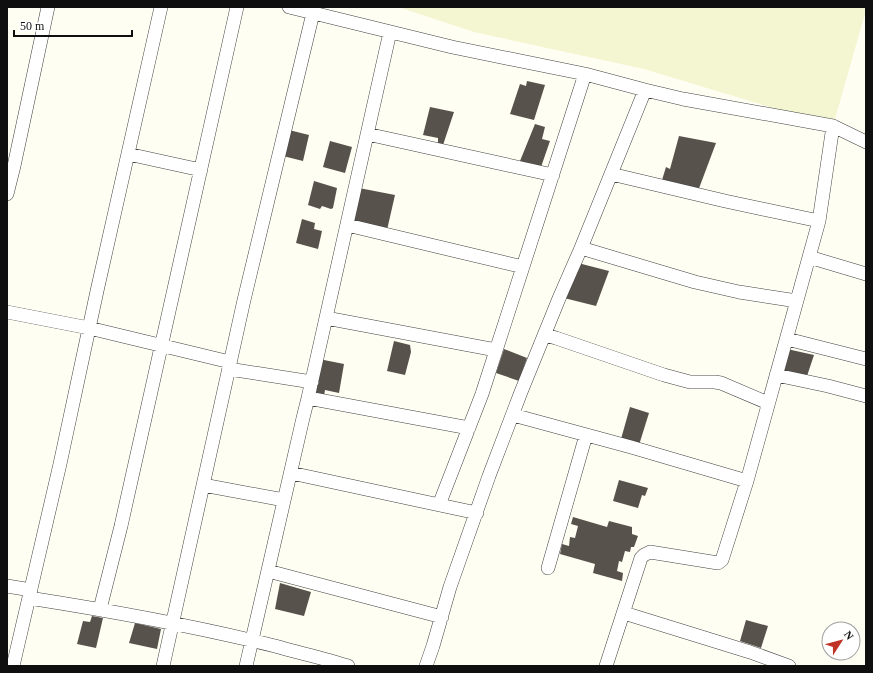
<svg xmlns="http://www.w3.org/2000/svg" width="873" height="673" viewBox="0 0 873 673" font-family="Georgia,serif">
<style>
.farmland{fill:#f4f5d1}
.building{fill:#58524c}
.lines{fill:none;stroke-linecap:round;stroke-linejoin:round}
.minor-casing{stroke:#424242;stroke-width:14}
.minor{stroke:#fff;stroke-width:13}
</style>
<rect width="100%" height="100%" fill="#fffef2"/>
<path class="farmland" d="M 398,7 L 866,7 L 866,10 L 833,126 L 644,69 L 474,32 Z"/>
<path class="building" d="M 527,81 L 545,85 L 534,120 L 510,114 L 520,84 L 526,86 Z
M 430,107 L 454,112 L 443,145 L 438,145 L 438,138 L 423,135 Z
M 535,124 L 545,127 L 542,139 L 550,141 L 541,167 L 520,161 Z
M 289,130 L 309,135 L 303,161 L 283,156 Z
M 679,136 L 716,143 L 698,191 L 662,180 L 666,167 L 670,169 Z
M 330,141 L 352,147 L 345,173 L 323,167 Z
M 314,181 L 337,188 L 333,208 L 331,209 L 322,206 L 320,209 L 308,205 Z
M 359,188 L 395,195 L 387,230 L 352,220 Z
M 302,219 L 315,223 L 314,229 L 322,231 L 318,249 L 296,243 Z
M 578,263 L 609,271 L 596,306 L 564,298 Z
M 394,341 L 410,345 L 411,352 L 405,375 L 387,371 Z
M 504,349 L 527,358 L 519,381 L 496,373 Z
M 787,349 L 814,355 L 806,379 L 780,373 Z
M 319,359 L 344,364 L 339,393 L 325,390 L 324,396 L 311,393 Z
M 630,407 L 649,413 L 639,445 L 621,439 Z
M 619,480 L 648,488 L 645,496 L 642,495 L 638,508 L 613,501 Z
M 573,517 L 607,527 L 609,521 L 632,527 L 632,534 L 638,536 L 634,547 L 631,547 L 630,552 L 625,551 L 622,562 L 619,561 L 617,571 L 623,573 L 622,581 L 593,573 L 595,564 L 560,554 L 562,544 L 569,546 L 570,537 L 575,538 L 578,526 L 571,524 Z
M 280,583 L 311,592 L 304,616 L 275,609 Z
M 92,616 L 103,618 L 96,648 L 77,644 L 83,621 L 90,622 Z
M 746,620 L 768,626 L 761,648 L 740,641 Z
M 135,623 L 161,629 L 157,649 L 129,643 Z"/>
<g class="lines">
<g class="minor-casing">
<path id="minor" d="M 289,7 L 452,47 L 585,74 L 645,90 L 683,99 L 833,126 L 866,142
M 367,134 L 553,175
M 128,154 L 201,170
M 611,174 L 725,201 L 819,221
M 7,194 L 14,166 L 48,7
M 347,225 L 523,267
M 581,248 L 695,282 L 739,292 L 797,301
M 809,257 L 866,274
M 7,312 L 89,328 L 230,362
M 326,318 L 496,350
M 545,335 L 556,338 L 664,375 L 690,382 L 715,382 L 721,383 L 768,403
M 787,339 L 866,359
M 229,369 L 312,382
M 776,375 L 828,386 L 866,396
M 308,398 L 390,32
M 513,415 L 631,447 L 747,481
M 291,473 L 477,513
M 203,485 L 284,500
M 439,505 L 482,394 L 585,74
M 548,568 L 586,435
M 268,571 L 442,617
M 7,586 L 31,590
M 29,598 C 112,611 194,626 275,646 C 299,653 324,658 348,666
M 100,609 L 121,526 L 237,7
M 624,613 L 750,652 L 789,666
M 13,666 L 60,464 L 97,291 L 161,7
M 163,666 L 244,300 L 313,13
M 246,666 L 303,418 L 308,398 L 469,428
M 426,666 L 433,646 L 450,587 L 489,476 L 521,392 L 560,296 L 581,248 L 645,90
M 606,666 L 641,558 L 644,555 L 650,552 L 718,563 L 722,560 L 747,481 L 819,221 L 833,126"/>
</g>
<use href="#minor" class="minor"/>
</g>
<rect width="873" height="673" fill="none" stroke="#0f0f0f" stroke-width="16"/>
<g transform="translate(841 641) rotate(54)"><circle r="19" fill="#ffffff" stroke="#9f9f9f"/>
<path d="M0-3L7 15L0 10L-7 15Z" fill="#c13226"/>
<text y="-6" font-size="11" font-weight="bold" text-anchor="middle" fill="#0f0f0f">N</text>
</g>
<path d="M14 30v6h118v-6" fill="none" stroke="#0f0f0f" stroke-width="2"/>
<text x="20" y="30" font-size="12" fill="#0f0f0f" stroke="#ffffff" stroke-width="3" paint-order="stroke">50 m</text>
</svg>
